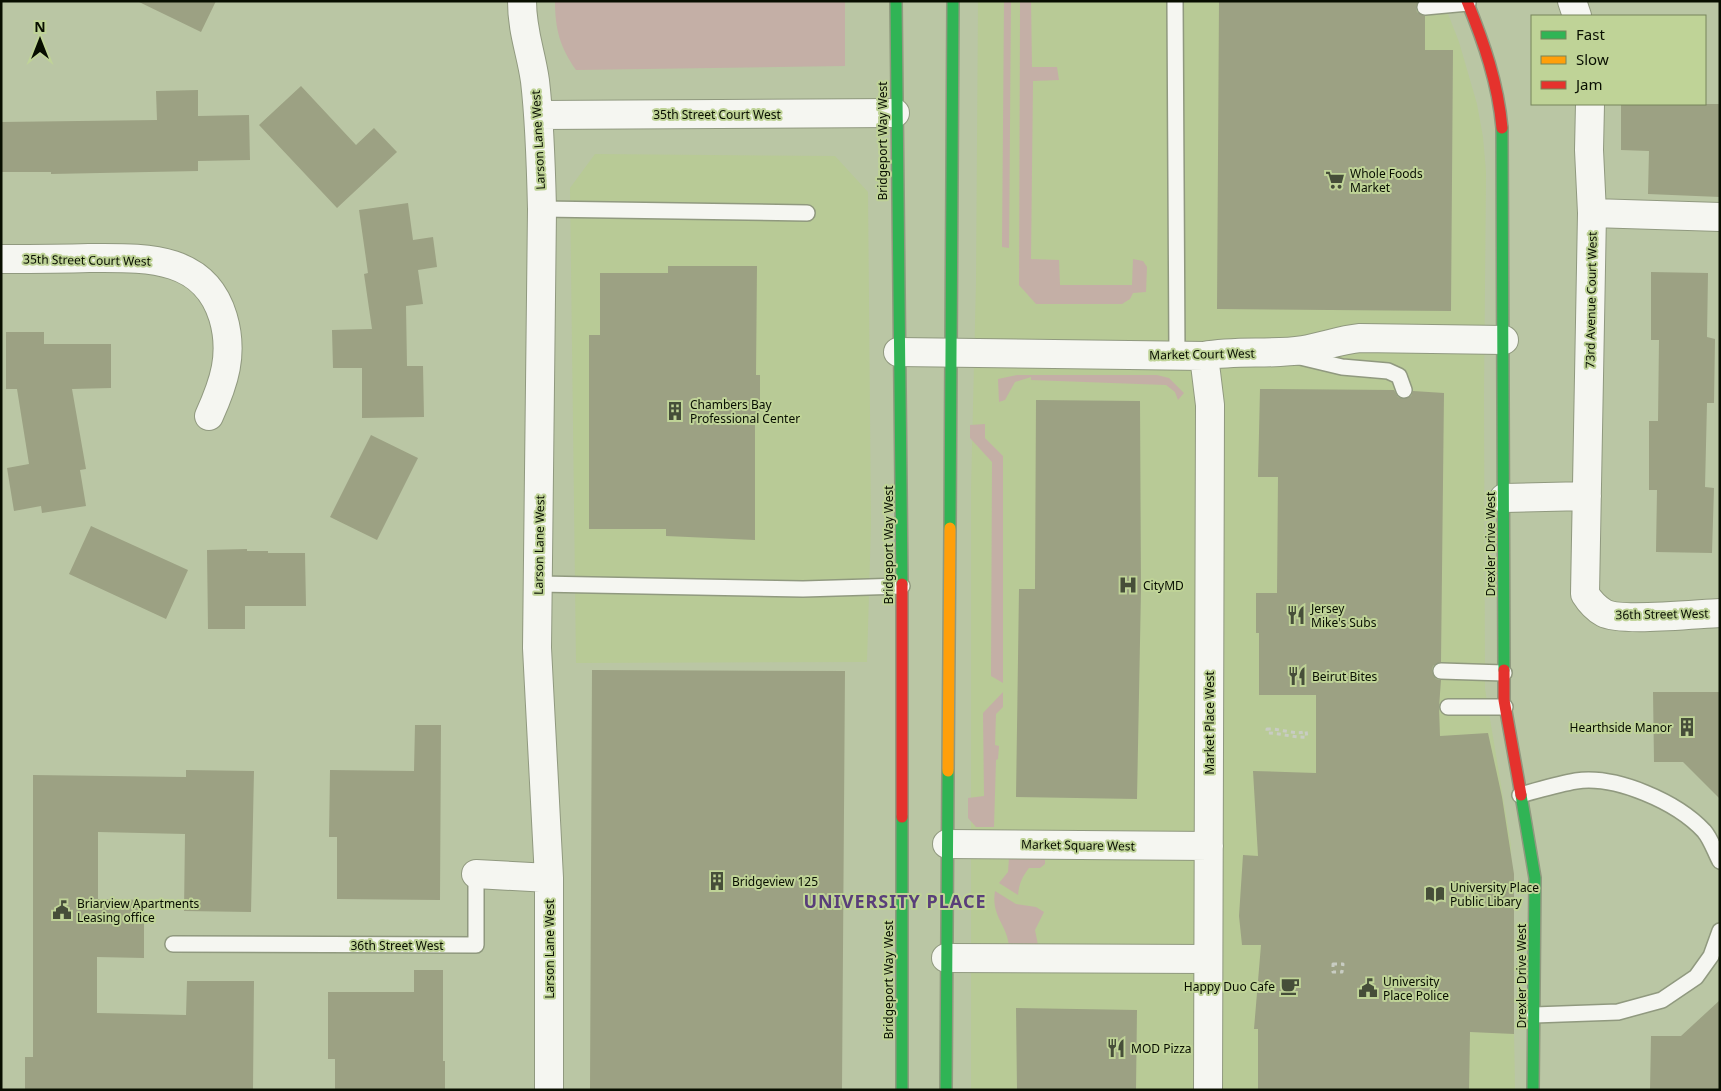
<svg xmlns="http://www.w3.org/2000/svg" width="1721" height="1091" viewBox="0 0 1721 1091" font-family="'Noto Sans',sans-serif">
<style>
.built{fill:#b8ca96}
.green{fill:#c4afa6}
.building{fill:#9ca183}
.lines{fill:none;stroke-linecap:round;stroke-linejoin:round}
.lane-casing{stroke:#90997f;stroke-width:18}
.street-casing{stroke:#90997f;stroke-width:30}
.fast-casing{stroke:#90997f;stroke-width:14}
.slow-casing{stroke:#90997f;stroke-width:14}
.jam-casing{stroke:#90997f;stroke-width:14}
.path{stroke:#c8ccc2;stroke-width:3;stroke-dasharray:4 4;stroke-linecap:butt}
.lane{stroke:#f5f6f1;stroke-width:15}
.street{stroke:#f5f6f1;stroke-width:28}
.fast{stroke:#30b455;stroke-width:11}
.slow{stroke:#ff9f0a;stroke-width:11}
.jam{stroke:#e5322d;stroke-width:11}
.labels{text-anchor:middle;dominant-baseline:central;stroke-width:4;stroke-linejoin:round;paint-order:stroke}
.street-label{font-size:12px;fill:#080e00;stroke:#bfd397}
.poi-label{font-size:12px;fill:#080e00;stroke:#bfd397;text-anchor:start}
.district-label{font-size:18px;font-weight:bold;letter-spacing:1px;fill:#593e7a;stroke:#bfd397}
</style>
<rect width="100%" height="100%" fill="#bac6a4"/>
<path class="built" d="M 978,1 L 1443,1 L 1459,42 L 1477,104 L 1483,137 L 1486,172 L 1484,395 L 1485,689 L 1511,845 L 1515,1090 L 971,1090 L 971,488 L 976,282 Z
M 595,154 L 835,156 L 868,192 L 871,524 L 867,662 L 576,663 L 570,188 Z"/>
<path class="green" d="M 555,1 L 845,1 L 845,66 L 576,70 C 560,47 555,29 555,1 Z
M 1004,1 L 1011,1 L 1009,248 L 1002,247 Z
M 1020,1 L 1031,1 L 1032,67 L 1057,67 L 1059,80 L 1033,81 L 1031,259 L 1059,260 L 1060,285 L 1132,285 L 1133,259 L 1143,261 L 1147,267 L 1146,292 L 1133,293 L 1130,299 L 1122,304 L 1036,304 L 1019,285 Z
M 1017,375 L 1157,375 L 1169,378 L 1184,393 L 1178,400 L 1175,392 L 1166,385 L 1031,380 L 1031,377 L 1015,382 L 1005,400 L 999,402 L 998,379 Z
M 985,424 L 985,438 L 1003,456 L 1003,683 L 991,676 L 992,462 L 970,438 L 970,425 Z
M 1003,692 L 1003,707 L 996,714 L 995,745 L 999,746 L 998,759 L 996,760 L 994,827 L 976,827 L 968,818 L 968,798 L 984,796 L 983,713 Z
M 1045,857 L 1045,864 L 1040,868 L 1029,868 C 1022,877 1019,884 1018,895 L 999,883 L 1008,872 L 1009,858 Z
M 995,891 L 1016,904 L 1036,907 L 1044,912 L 1035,930 L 1038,945 L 1009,945 C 1006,923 991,916 995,891 Z"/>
<path class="building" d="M 137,1 L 216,1 L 201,32 Z
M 1219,1 L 1418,1 L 1416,7 L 1417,12 L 1425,16 L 1425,50 L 1453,50 L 1451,311 L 1217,309 Z
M 301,86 L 356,145 L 374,128 L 397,152 L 337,208 L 259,125 Z
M 198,90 L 198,116 L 249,115 L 250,160 L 198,161 L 198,171 L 51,174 L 51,172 L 1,172 L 1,122 L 157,120 L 156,91 Z
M 1621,104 L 1720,104 L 1720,197 L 1648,194 L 1649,151 L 1621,150 Z
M 408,203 L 413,240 L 433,237 L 437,267 L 418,270 L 423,304 L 406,306 L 407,366 L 423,366 L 424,417 L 362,418 L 362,368 L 333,368 L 332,330 L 372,329 L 364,274 L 368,273 L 359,210 Z
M 668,266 L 757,266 L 756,375 L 760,375 L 760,421 L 755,421 L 755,540 L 666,536 L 666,529 L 589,529 L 589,335 L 600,335 L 600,273 L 668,273 Z
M 1651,272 L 1708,273 L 1707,337 L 1715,339 L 1714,403 L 1707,403 L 1705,487 L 1714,488 L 1712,553 L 1656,552 L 1657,490 L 1649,490 L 1649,421 L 1658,421 L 1659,340 L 1651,340 Z
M 6,332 L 44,332 L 44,344 L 111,344 L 111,388 L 72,389 L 86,469 L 80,470 L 86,506 L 42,513 L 41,506 L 14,511 L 7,468 L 29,464 L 17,389 L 6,389 Z
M 1260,389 L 1394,390 L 1398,397 L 1403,399 L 1411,396 L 1413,391 L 1444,393 L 1441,662 L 1433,666 L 1432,671 L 1436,679 L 1441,680 L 1439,707 L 1440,736 L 1488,733 L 1502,797 L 1514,874 L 1514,1034 L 1470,1032 L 1469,1090 L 1258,1090 L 1258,1029 L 1254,1029 L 1261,945 L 1242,945 L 1239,916 L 1243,855 L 1258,856 L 1253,771 L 1316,773 L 1316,695 L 1259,695 L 1259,633 L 1256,633 L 1256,593 L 1277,593 L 1278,477 L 1258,477 Z
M 1036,400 L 1140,401 L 1141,590 L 1137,799 L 1016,797 L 1019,589 L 1035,589 Z
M 371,435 L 418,458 L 377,540 L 330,517 Z
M 91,526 L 188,570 L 166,619 L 69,574 Z
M 247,549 L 247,551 L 268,551 L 268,553 L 305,553 L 306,606 L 245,606 L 245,629 L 208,629 L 207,550 Z
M 592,670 L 845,671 L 842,1090 L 590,1090 Z
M 1653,692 L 1720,692 L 1720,799 L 1683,762 L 1654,762 Z
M 415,725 L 441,725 L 440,900 L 337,899 L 337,837 L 329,837 L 330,770 L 414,771 Z
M 186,770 L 254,771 L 251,912 L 184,911 L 185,834 L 98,832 L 98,899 L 144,900 L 144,958 L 97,957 L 97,1013 L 186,1015 L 187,981 L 254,981 L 253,1090 L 25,1090 L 25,1057 L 33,1057 L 33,775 L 186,777 Z
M 414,970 L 443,970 L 443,1061 L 445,1061 L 445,1090 L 335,1090 L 335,1059 L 328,1059 L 328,992 L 414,992 Z
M 1720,1000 L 1720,1090 L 1650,1090 L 1651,1036 L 1681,1036 Z
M 1016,1008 L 1137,1010 L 1136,1090 L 1017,1090 Z"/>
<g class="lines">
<g class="lane-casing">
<path id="lane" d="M 1175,1 L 1177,356
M 1425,7 L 1468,3
M 542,209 L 807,213
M 1296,356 L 1342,367 L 1388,371 L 1399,376 L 1404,390
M 539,584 L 803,589 L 902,586
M 1441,671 L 1504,673
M 1448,707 L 1505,707
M 1520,795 C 1539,790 1558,784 1576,781 C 1616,775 1677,802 1704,831 C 1711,839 1715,852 1720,861
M 173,944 L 476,945 L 476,874
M 1534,1015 L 1618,1012 L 1662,1000 L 1696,977 L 1711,956 L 1720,931"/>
</g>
<g class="street-casing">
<path id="street" d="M 522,1 C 522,32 531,52 535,81 C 540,124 541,166 542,209 L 537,648 L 549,878 L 549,1090
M 1572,1 L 1577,16
M 1590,104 L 1589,150 L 1592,213 L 1585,594 C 1590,602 1595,608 1604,613 C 1621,622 1696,614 1720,613
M 539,115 L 895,113
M 1592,213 L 1720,217
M 1,259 C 31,259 60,259 89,258 C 143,258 204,254 223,317 C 234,354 224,383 209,416
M 898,352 L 1204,356 C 1237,350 1270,355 1303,350 C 1322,347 1340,340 1360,338 L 1504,340
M 1204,356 L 1210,405 L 1208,1090
M 1504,498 L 1587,496
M 947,844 L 1209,846
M 476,874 L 549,878
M 946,958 L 1208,959"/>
</g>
<g class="fast-casing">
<path id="fast" d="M 896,1 L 902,584
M 1502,128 L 1504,670
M 950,528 L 953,1
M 1521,795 L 1535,878 L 1533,1090
M 902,817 L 902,1090
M 946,1090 L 948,771"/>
</g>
<g class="slow-casing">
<path id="slow" d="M 948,771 L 950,528"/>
</g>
<g class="jam-casing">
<path id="jam" d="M 1467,1 C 1484,43 1498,83 1502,128
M 902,584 L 902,817
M 1504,670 L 1504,700 L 1521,795"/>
</g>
<path class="path" d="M 1267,729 C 1279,728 1298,736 1306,731 L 1307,737 C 1293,738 1281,733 1267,733 Z
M 1333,964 L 1343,964 L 1342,972 L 1333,972 Z"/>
<use href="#lane" class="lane"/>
<use href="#street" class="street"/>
<use href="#fast" class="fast"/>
<use href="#slow" class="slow"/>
<use href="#jam" class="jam"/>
</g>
<defs>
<g id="supermarket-bare" transform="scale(1.5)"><path d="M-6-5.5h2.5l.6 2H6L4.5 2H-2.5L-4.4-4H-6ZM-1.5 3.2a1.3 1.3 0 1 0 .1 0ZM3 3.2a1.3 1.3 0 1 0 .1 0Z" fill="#464e39" stroke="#bfd397" stroke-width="2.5" paint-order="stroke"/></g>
<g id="building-bare" transform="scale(1.5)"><path d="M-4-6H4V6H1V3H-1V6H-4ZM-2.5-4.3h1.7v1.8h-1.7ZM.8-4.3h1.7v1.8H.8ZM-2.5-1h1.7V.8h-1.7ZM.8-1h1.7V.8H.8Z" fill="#464e39" stroke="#bfd397" stroke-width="2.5" paint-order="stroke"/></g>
<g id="hospital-bare" transform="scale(1.5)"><path d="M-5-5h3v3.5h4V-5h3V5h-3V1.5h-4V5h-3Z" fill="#464e39" stroke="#bfd397" stroke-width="2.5" paint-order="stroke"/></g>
<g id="restaurant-bare" transform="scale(1.5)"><path d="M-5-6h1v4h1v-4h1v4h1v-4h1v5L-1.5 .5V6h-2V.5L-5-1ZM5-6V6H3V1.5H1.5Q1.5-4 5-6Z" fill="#464e39" stroke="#bfd397" stroke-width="2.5" paint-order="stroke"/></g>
<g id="library-bare" transform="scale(1.5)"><path d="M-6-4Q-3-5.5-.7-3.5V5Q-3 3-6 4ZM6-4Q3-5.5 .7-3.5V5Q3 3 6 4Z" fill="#464e39" stroke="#bfd397" stroke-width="2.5" paint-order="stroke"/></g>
<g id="civic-bare" transform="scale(1.5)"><path d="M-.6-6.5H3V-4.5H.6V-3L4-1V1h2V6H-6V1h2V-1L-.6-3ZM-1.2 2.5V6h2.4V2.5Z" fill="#464e39" stroke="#bfd397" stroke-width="2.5" paint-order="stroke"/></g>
<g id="cafe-bare" transform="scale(1.5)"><path d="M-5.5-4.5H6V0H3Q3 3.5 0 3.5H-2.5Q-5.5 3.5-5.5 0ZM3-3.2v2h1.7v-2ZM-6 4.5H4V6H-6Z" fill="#464e39" stroke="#bfd397" stroke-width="2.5" paint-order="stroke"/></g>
</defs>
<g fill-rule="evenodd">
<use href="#supermarket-bare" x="1335" y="180"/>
<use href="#building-bare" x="675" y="411"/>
<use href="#hospital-bare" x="1128" y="585"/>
<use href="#restaurant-bare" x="1296" y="615"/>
<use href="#restaurant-bare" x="1297" y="676"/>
<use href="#building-bare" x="1687" y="727"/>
<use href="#building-bare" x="717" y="881"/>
<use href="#library-bare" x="1435" y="894"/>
<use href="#civic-bare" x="62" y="910"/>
<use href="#cafe-bare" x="1290" y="986"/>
<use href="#civic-bare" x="1368" y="988"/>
<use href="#restaurant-bare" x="1116" y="1048"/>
</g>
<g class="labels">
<g class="street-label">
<text x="717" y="114">35th Street Court West</text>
<text transform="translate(538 140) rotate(-93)">Larson Lane West</text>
<text transform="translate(882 141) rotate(-90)">Bridgeport Way West</text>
<text transform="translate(87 260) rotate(1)">35th Street Court West</text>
<text transform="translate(1591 300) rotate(-89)">73rd Avenue Court West</text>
<text transform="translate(1202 354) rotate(-1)">Market Court West</text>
<text transform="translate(1490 544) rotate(-90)">Drexler Drive West</text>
<text transform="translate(539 545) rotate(-89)">Larson Lane West</text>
<text transform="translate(888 545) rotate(-90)">Bridgeport Way West</text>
<text transform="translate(1662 614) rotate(-1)">36th Street West</text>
<text transform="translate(1209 723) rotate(-90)">Market Place West</text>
<text transform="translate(1078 845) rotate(1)">Market Square West</text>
<text x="397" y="945">36th Street West</text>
<text transform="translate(549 949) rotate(-90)">Larson Lane West</text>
<text transform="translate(1521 976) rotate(-90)">Drexler Drive West</text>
<text transform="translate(888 980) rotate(-90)">Bridgeport Way West</text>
</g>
<g class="poi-label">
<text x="1350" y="173">Whole Foods<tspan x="1350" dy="14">Market</tspan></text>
<text x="690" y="404">Chambers Bay<tspan x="690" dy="14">Professional Center</tspan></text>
<text x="1143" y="585">CityMD</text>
<text x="1311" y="608">Jersey<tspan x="1311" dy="14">Mike's Subs</tspan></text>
<text x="1312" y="676">Beirut Bites</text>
<text x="1672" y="727" text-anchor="end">Hearthside Manor</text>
<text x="732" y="881">Bridgeview 125</text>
<text x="1450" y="887">University Place<tspan x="1450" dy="14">Public Libary</tspan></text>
<text x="77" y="903">Briarview Apartments<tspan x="77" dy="14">Leasing office</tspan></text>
<text x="1383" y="981">University<tspan x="1383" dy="14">Place Police</tspan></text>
<text x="1275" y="986" text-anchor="end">Happy Duo Cafe</text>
<text x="1131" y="1048">MOD Pizza</text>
</g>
<g class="district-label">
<text x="895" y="901">UNIVERSITY PLACE</text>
</g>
</g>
<rect width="1721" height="1091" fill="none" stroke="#080e00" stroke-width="5"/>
<rect x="1531" y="15" width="175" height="90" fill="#bfd397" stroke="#76845b"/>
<rect x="1541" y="31" width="25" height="8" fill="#30b455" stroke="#76845b"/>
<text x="1576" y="40" font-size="15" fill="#080e00">Fast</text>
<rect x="1541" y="56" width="25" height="8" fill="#ff9f0a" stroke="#76845b"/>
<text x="1576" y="65" font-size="15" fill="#080e00">Slow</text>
<rect x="1541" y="81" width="25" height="8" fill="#e5322d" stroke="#76845b"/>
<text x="1576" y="90" font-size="15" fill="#080e00">Jam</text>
<g transform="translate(40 40)" stroke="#bfd397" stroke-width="4" paint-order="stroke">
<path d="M0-4L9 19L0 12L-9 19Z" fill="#080e00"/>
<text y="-8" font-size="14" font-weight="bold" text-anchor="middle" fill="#080e00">N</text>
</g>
</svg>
